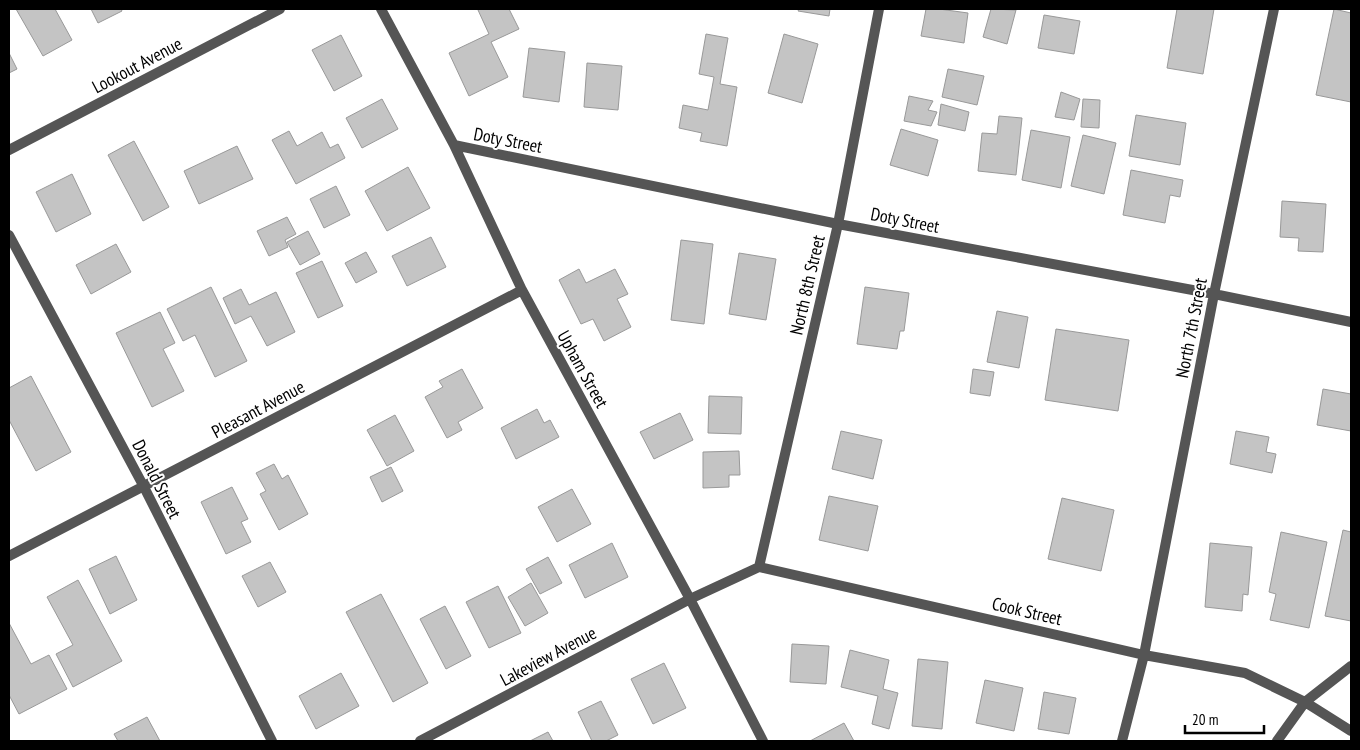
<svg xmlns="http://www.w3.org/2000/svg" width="1360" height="750" viewBox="0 0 1360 750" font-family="'PT Sans Narrow',sans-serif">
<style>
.building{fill:#c4c4c4;stroke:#999}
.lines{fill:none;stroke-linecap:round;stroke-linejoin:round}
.street{stroke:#555;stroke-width:10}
.labels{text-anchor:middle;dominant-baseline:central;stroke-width:4;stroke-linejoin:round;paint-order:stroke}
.street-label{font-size:18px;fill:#000;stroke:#fff}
</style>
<rect width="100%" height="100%" fill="#fff"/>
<path class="building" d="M 16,9 L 55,9 L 72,40 L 43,56 Z
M 91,9 L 121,9 L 122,11 L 98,23 Z
M 480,9 L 509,9 L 519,29 L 491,42 L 508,77 L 469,96 L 449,53 L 489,34 L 478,10 Z
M 799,9 L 830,9 L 829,16 L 798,11 Z
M 926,9 L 939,9 L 968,13 L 964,43 L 921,36 Z
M 991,9 L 1016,10 L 1007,44 L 983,37 Z
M 1177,9 L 1214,9 L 1203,74 L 1167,68 Z
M 1334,9 L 1351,13 L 1351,102 L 1316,95 Z
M 1044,15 L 1080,21 L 1074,54 L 1038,48 Z
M 706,34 L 728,38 L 720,84 L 737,87 L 727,146 L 700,141 L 702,133 L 679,128 L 683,105 L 708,110 L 714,77 L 699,74 Z
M 784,34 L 818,44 L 802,103 L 768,93 Z
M 341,35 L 362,76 L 334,91 L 312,50 Z
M 529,48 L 565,52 L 559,102 L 523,97 Z
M 9,53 L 17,69 L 9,73 Z
M 587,63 L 622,66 L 618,110 L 584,107 Z
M 948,69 L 984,76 L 977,105 L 942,97 Z
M 1061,92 L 1080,99 L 1074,120 L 1055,117 Z
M 909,96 L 933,101 L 928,110 L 937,112 L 931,126 L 904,121 Z
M 382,99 L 398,129 L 362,148 L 346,118 Z
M 1083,99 L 1100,100 L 1099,128 L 1081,127 Z
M 941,104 L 969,112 L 965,131 L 938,125 Z
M 1136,115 L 1186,123 L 1180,165 L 1129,156 Z
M 999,116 L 1022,118 L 1016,175 L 978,171 L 982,133 L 997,134 Z
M 901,129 L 938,140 L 928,176 L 890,165 Z
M 1031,130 L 1070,137 L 1061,188 L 1022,180 Z
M 289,131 L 297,146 L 322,132 L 330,148 L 338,144 L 345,158 L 296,184 L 272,140 Z
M 1083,135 L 1116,143 L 1104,194 L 1071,186 Z
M 134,141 L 169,207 L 143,221 L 108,155 Z
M 237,146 L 253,179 L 199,204 L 184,171 Z
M 408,167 L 430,208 L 387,231 L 365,191 Z
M 1131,170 L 1183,180 L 1180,197 L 1170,195 L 1165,223 L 1123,215 Z
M 72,174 L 91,214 L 56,232 L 36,192 Z
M 336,186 L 350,215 L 324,228 L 310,199 Z
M 1282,201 L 1326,204 L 1323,252 L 1298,251 L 1299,238 L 1280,237 Z
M 287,217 L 296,234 L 285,240 L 288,247 L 269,256 L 257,231 Z
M 308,231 L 320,254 L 300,265 L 287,242 Z
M 431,237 L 446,267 L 407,286 L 392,256 Z
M 681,240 L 713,244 L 704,324 L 671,320 Z
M 116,244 L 131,272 L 91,294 L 76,265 Z
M 366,252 L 377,272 L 356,283 L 345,263 Z
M 739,253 L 776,259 L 766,320 L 729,314 Z
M 322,261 L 343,306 L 318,318 L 296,273 Z
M 579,269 L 586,283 L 615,269 L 628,294 L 617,299 L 631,327 L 604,341 L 593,319 L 581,324 L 559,280 Z
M 211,287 L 247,361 L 215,377 L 195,335 L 183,341 L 167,309 Z
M 865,287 L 909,293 L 904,331 L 900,331 L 897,349 L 857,344 Z
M 241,289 L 249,305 L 276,292 L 295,332 L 267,346 L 251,316 L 235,324 L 223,298 Z
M 997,311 L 1028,317 L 1019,368 L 987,362 Z
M 160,312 L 175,343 L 163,349 L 184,391 L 152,407 L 116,333 Z
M 1056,329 L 1129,340 L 1118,411 L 1045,400 Z
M 462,369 L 483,408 L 458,422 L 462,430 L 447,438 L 425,397 L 443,387 L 439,381 Z
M 973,369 L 994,372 L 990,396 L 970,393 Z
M 31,376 L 71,452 L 36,471 L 9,420 L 9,388 Z
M 1323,389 L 1351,394 L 1351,431 L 1317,425 Z
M 709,396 L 742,397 L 741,434 L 708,433 Z
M 537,409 L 544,423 L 550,420 L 559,437 L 516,459 L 501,428 Z
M 680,413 L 693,440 L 654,459 L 640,432 Z
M 395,415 L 414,451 L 387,466 L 367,430 Z
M 841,431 L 882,440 L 873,479 L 832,469 Z
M 1236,431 L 1269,437 L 1266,452 L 1276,454 L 1272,473 L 1230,464 Z
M 739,451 L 740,475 L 729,475 L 729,487 L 703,488 L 703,452 Z
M 274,464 L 282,479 L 288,475 L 308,514 L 279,530 L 260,494 L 266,491 L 256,473 Z
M 391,467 L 403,491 L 382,502 L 370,477 Z
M 232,487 L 248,519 L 241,522 L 251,542 L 226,554 L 201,502 Z
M 572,489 L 591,524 L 557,542 L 538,507 Z
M 829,496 L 878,506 L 868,551 L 819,540 Z
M 1062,498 L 1114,510 L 1101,571 L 1048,559 Z
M 1343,530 L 1351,532 L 1351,621 L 1325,616 Z
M 1281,532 L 1327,542 L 1309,628 L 1270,620 L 1276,594 L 1269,592 Z
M 612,543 L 628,577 L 585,598 L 569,565 Z
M 1210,543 L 1252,547 L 1248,595 L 1243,594 L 1242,611 L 1205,607 Z
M 116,556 L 137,600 L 110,614 L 89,569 Z
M 548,557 L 562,583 L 540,594 L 526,569 Z
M 270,562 L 286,592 L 258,607 L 242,576 Z
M 78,580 L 122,661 L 73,687 L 56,654 L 73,645 L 47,597 Z
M 531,583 L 548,613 L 525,626 L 508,597 Z
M 498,586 L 521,633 L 489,648 L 466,602 Z
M 381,594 L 428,683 L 393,702 L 346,612 Z
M 445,606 L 471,656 L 446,669 L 420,619 Z
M 9,623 L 31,664 L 49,655 L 67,689 L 19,714 L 9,695 Z
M 792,644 L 829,646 L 826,684 L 790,682 Z
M 850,650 L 889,660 L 883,689 L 898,693 L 889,729 L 872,724 L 878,696 L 841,687 Z
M 918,659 L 948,662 L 942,729 L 912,726 Z
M 664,663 L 686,708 L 653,724 L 631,679 Z
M 341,673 L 359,706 L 316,729 L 299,696 Z
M 985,680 L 1023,688 L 1014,731 L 976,723 Z
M 1044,692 L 1076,698 L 1069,734 L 1038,729 Z
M 601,701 L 618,735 L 606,741 L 592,741 L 578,712 Z
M 147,717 L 160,741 L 118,741 L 114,734 Z
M 844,723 L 854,741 L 810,741 Z
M 548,732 L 553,741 L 530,741 Z"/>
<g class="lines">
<path class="street" d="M 381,9 L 454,145 L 522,290 L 690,599 L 763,741
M 454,145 L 838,224 L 1214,294 L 1351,322
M 9,150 L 280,9
M 9,235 L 144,487 L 272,741
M 9,556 L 522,290
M 759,567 L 838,224 L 879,9
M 420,741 L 690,599 L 759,567 L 1144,655 L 1245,673 L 1305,702 L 1351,731
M 1122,741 L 1144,655 L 1214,294 L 1274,9
M 1277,741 L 1305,702 L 1351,666"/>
</g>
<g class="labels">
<g class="street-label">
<text transform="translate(137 65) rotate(-28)">Lookout Avenue</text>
<text transform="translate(508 140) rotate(11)">Doty Street</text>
<text transform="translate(905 220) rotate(11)">Doty Street</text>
<text transform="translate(807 285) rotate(-77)">North 8th Street</text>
<text transform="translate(1191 328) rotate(-79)">North 7th Street</text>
<text transform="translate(583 369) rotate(61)">Upham Street</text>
<text transform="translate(258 409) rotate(-28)">Pleasant Avenue</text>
<text transform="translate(157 479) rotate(63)">Donald Street</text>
<text transform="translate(1027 611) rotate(13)">Cook Street</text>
<text transform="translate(548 656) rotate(-28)">Lakeview Avenue</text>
</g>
</g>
<rect width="1360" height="750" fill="none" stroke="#000000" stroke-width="20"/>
<path d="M1185 725v8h79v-8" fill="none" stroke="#000000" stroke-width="2.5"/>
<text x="1192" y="725" font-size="15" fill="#000000" stroke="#ffffff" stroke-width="4" paint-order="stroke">20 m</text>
</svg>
